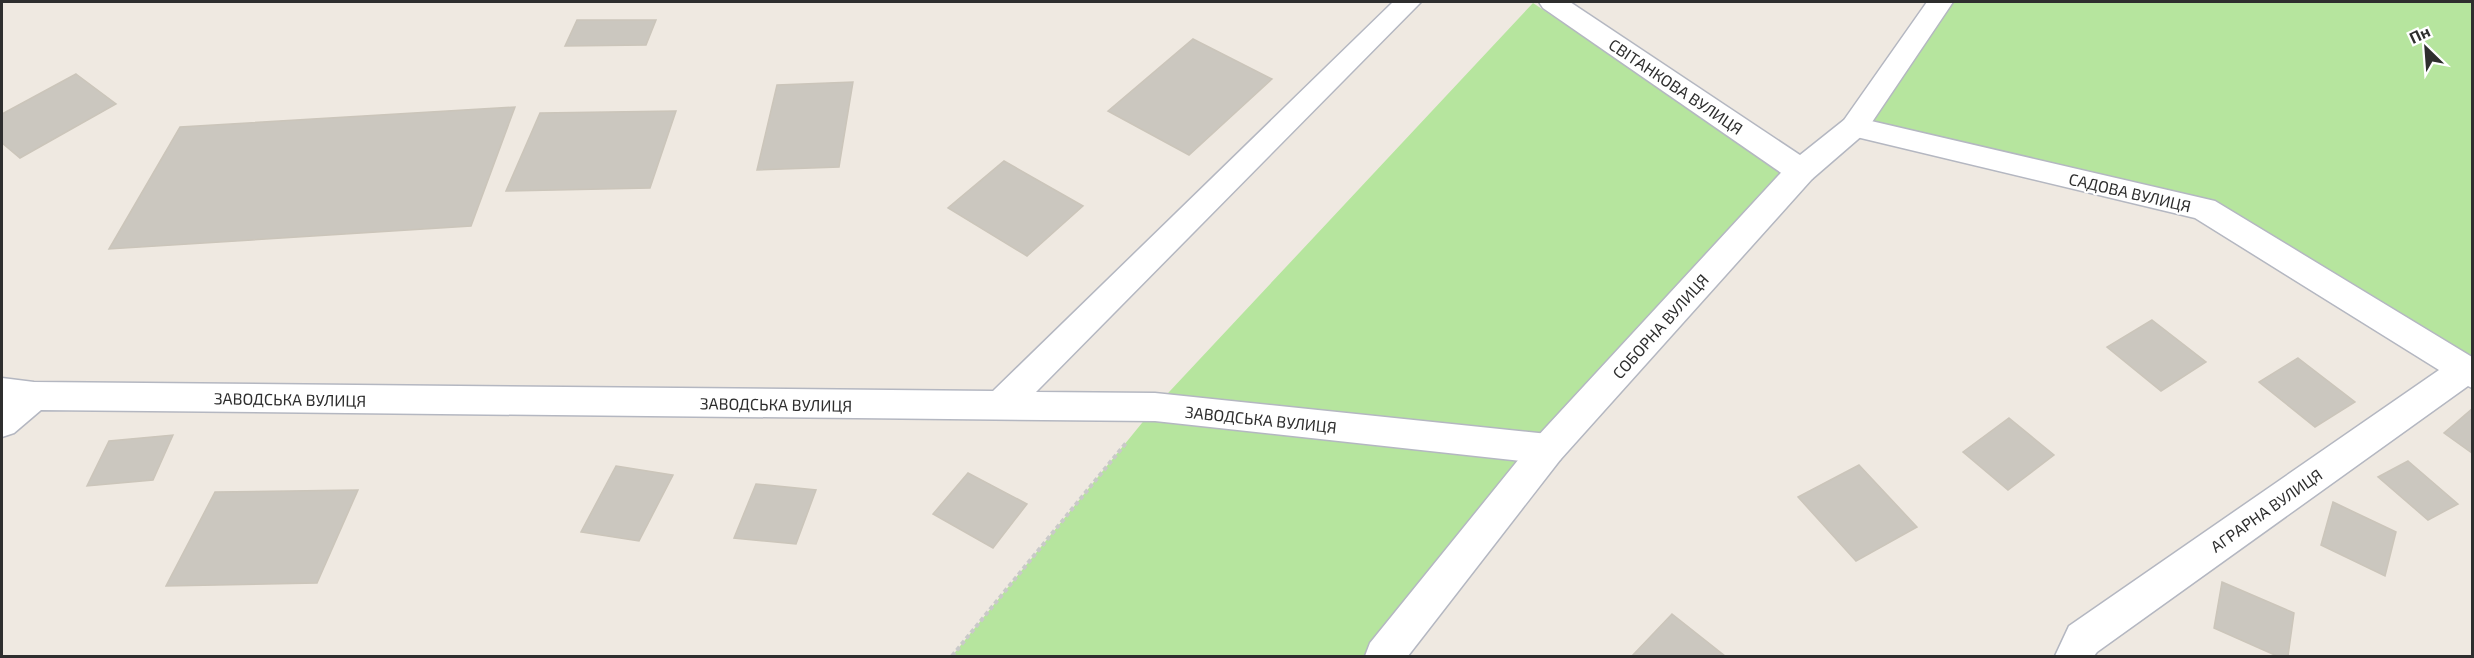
<svg xmlns="http://www.w3.org/2000/svg" width="2474" height="658" viewBox="0 0 2474 658" font-family="'Exo 2',sans-serif">
<style>
.green{fill:#b6e59e}
.building{fill:#cbc7bf;stroke:#cbc5ba;stroke-width:1.5}
.lines{fill:none;stroke-linecap:round;stroke-linejoin:round}
.minor-casing{stroke:#b4b7c1;stroke-width:3}
.tertiary-casing{stroke:#b4b7c1;stroke-width:3}
.secondary-casing{stroke:#b4b7c1;stroke-width:3}
.path{stroke:#c9c9c9;stroke-width:4;stroke-dasharray:4.5 3;stroke-linecap:butt}
.minor{fill:#fff;fill-rule:evenodd}
.tertiary{fill:#fff;fill-rule:evenodd}
.secondary{fill:#fff;fill-rule:evenodd}
.labels{text-anchor:middle;dominant-baseline:central;stroke-width:4.5;stroke-linejoin:round;paint-order:stroke}
.street-label{font-size:16px;fill:#2e2e2e;stroke:#fff}
</style>
<rect width="100%" height="100%" fill="#efe9e1"/>
<path class="green" d="M 1940,2 L 2472,2 L 2472,374 L 2204,209 L 1854,127 Z
M 1533,3 L 1790,174 L 1548,449 L 1384,656 L 952,656 L 1155,407 Z"/>
<path class="building" d="M 577,20 L 656,20 L 646,45 L 565,46 Z
M 1193,39 L 1272,79 L 1189,155 L 1108,111 Z
M 76,74 L 116,104 L 20,158 L 2,143 L 2,114 Z
M 853,82 L 839,167 L 757,170 L 777,85 Z
M 515,107 L 471,226 L 109,249 L 180,127 Z
M 676,111 L 650,188 L 506,191 L 540,113 Z
M 1004,161 L 1083,206 L 1027,256 L 948,208 Z
M 2152,320 L 2206,362 L 2161,391 L 2107,347 Z
M 2298,358 L 2355,402 L 2315,427 L 2259,382 Z
M 2472,409 L 2472,453 L 2444,433 Z
M 2009,418 L 2054,455 L 2008,490 L 1963,452 Z
M 173,435 L 153,480 L 87,486 L 109,441 Z
M 2408,461 L 2458,504 L 2428,520 L 2378,477 Z
M 1859,465 L 1917,527 L 1856,561 L 1798,497 Z
M 616,466 L 673,475 L 639,541 L 581,532 Z
M 968,473 L 1027,504 L 993,548 L 933,514 Z
M 756,484 L 816,490 L 796,544 L 734,538 Z
M 358,490 L 317,583 L 166,586 L 215,492 Z
M 2333,502 L 2396,532 L 2385,576 L 2321,545 Z
M 2222,582 L 2294,613 L 2288,656 L 2277,656 L 2214,628 Z
M 1672,614 L 1725,656 L 1632,656 Z"/>
<g class="lines">
<g class="minor-casing">
<path id="minor" d="M 1393,2 L 1421,2 L 1036,392 L 1155,393 L 1548,434 L 1560,438 L 1566,449 L 1560,460 L 1548,464 L 1155,421 L 41,410 L 14,433 L 2,437 L 2,378 L 34,382 L 993,391 Z
M 1854,117 L 2215,201 L 2472,357 L 2472,388 L 2468,386 L 2097,652 L 2094,656 L 2055,656 L 2069,626 L 2439,370 L 2195,218 L 1844,134 L 1839,127 L 1844,120 Z"/>
</g>
<g class="tertiary-casing">
<path id="tertiary" d="M 1539,2 L 1570,2 L 1812,163 L 1816,171 L 1812,179 L 1801,182 L 1790,179 L 1543,8 Z"/>
</g>
<g class="secondary-casing">
<path id="secondary" d="M 1927,2 L 1953,2 L 1864,134 L 1812,179 L 1560,460 L 1408,656 L 1365,656 L 1370,643 L 1536,438 L 1790,163 L 1844,120 Z"/>
</g>
<path class="path" d="M 952,656 L 1126,443"/>
<use href="#minor" class="minor"/>
<use href="#tertiary" class="tertiary"/>
<use href="#secondary" class="secondary"/>
</g>
<g class="labels">
<g class="street-label">
<text transform="translate(1676 86) rotate(34)">СВІТАНКОВА ВУЛИЦЯ</text>
<text transform="translate(2130 192) rotate(13)">САДОВА ВУЛИЦЯ</text>
<text transform="translate(1660 326) rotate(-48)">СОБОРНА ВУЛИЦЯ</text>
<text transform="translate(290 399) rotate(1)">ЗАВОДСЬКА ВУЛИЦЯ</text>
<text transform="translate(776 404) rotate(1)">ЗАВОДСЬКА ВУЛИЦЯ</text>
<text transform="translate(1261 419) rotate(6)">ЗАВОДСЬКА ВУЛИЦЯ</text>
<text transform="translate(2266 510) rotate(-35)">АГРАРНА ВУЛИЦЯ</text>
</g>
</g>
<rect width="2474" height="658" fill="none" stroke="#2e2e2e" stroke-width="6"/>
<g transform="translate(2426 48) rotate(335)" stroke="#ffffff" stroke-width="4.5" paint-order="stroke">
<path d="M0-4.5L10 22L0 15L-10 22Z" fill="#2e2e2e"/>
<text y="-9" font-size="16" font-weight="bold" text-anchor="middle" fill="#2e2e2e">Пн</text>
</g>
</svg>
